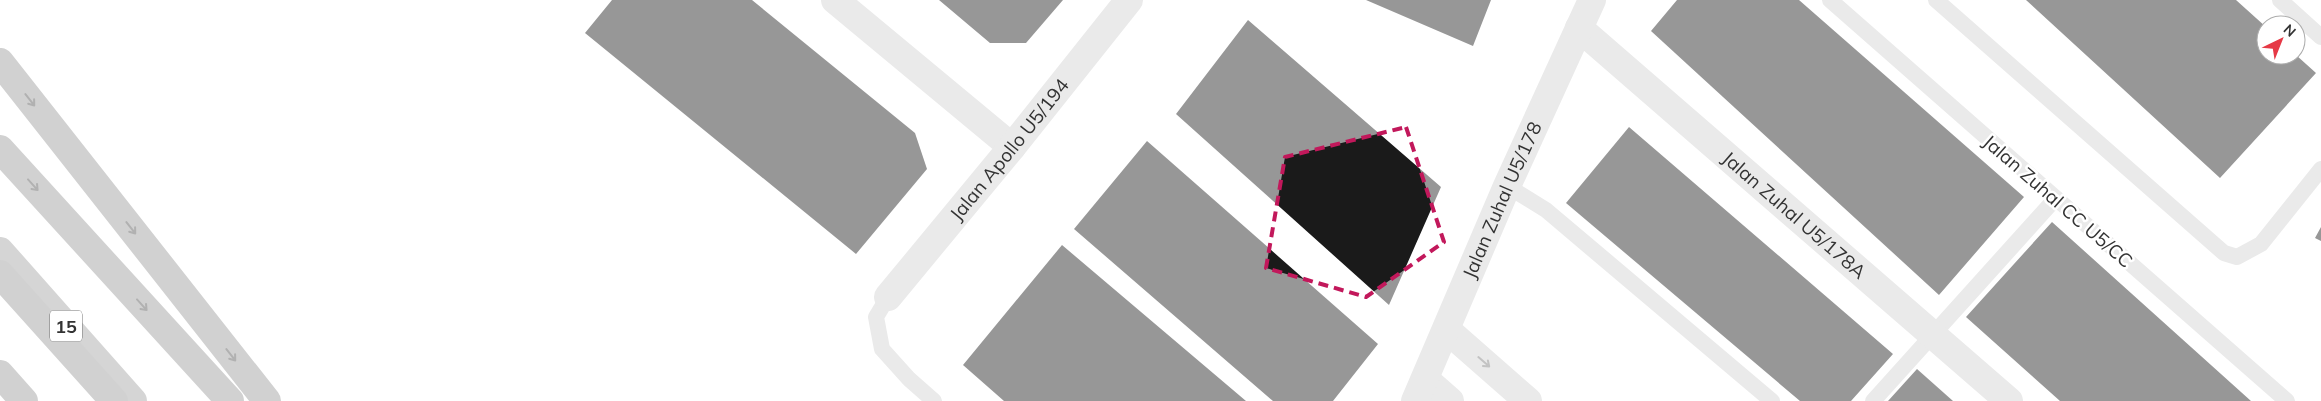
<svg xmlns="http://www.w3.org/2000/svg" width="2321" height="401" viewBox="0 0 2321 401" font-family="Mulish,sans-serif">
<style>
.building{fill:#1a1a1a}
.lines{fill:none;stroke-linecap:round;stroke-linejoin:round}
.service{stroke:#d0d0d0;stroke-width:16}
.minor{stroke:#d0d0d0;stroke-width:28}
.trunk{stroke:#a2a2a2;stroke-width:28}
.motorway{stroke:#9a9a9a;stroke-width:28}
.oneway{stroke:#525252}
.oneway2{stroke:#7a7a7a}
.marked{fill:none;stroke:#c2185b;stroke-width:4;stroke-dasharray:10 6;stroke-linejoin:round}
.labels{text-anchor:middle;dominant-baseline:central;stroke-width:5;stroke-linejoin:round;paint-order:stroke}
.shield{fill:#fff;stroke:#707070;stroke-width:1}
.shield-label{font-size:18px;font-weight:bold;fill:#333}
.street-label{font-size:19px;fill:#333;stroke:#fff}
</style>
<rect width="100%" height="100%" fill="#fff"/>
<path class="building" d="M 612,0 L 752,0 L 915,133 L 927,169 L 856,254 L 585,33 Z
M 939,0 L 1063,0 L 1026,43 L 990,43 Z
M 1366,0 L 1491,0 L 1473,46 Z
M 1677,0 L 1799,0 L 2024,197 L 1939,295 L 1651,31 Z
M 2026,0 L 2236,0 L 2266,27 L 2266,55 L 2296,55 L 2316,73 L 2220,178 Z
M 1248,20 L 1441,187 L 1389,305 L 1176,114 Z
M 1629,127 L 1893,354 L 1851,401 L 1800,401 L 1566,203 Z
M 1147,141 L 1378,344 L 1333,401 L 1273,401 L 1074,229 Z
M 2052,222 L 2251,401 L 2060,401 L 1966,317 Z
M 2321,227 L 2321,241 L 2315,238 Z
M 1062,245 L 1246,401 L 1004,401 L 963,365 Z
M 1917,369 L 1953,401 L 1888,401 Z"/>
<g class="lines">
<path class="service" d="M 1830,0 L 2287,401
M 1936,0 L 2224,253 L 2237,257 L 2261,244 L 2321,169
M 2280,0 L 2321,37
M 1507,186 L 1546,210 L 1772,401
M 888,297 L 876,317 L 882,349 L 909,379 L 934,401
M 1873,401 L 2056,198"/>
<g class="minor">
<path d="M 835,0 L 1012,147"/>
<path id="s1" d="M 1579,28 L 2009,401"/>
<path id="s2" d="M 888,297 L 1012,147 L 1129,0"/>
<path d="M 1447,330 L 1528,401"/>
<path d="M 1425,379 L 1450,401"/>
<path id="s3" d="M 1415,401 L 1507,186 L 1592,0"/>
</g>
<path class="trunk" d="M 0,251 L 133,401"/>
<path class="motorway" d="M 0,62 L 267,401
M 0,149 L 230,401
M 0,274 L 114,401
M 0,374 L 24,401"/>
</g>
<defs><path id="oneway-shaft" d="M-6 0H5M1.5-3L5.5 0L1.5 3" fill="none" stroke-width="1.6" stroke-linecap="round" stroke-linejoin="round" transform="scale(1.25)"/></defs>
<g class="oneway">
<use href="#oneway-shaft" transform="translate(30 100) rotate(52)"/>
<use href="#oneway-shaft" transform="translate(33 185) rotate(48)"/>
<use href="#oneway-shaft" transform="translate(131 228) rotate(52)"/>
<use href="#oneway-shaft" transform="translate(142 305) rotate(48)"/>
<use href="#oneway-shaft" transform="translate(231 355) rotate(52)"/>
</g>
<use class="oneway2" href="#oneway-shaft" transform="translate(1484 362) rotate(41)"/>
<path d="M0 0H2321V401H0ZM 1406,127 L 1444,242 L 1366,297 L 1266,268 L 1285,157 Z" fill="#fff" fill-opacity=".55" fill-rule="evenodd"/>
<path class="marked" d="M 1406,127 L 1444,242 L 1366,297 L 1266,268 L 1285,157 Z"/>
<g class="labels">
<rect class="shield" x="50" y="310.5" width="32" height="31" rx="4"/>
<g class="shield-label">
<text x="66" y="326">15</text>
</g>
<g class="street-label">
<text stroke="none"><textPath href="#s2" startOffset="191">Jalan Apollo U5/194</textPath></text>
<text stroke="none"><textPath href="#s3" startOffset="219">Jalan Zuhal U5/178</textPath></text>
<text transform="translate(2058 201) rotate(41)">Jalan Zuhal CC U5/CC</text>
<text stroke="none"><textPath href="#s1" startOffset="285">Jalan Zuhal U5/178A</textPath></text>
</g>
</g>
<g transform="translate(2281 40) rotate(43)"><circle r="24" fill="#ffffff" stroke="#adadad"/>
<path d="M0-4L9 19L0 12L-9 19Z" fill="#e63946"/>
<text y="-8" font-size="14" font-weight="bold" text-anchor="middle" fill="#333333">N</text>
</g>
</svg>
